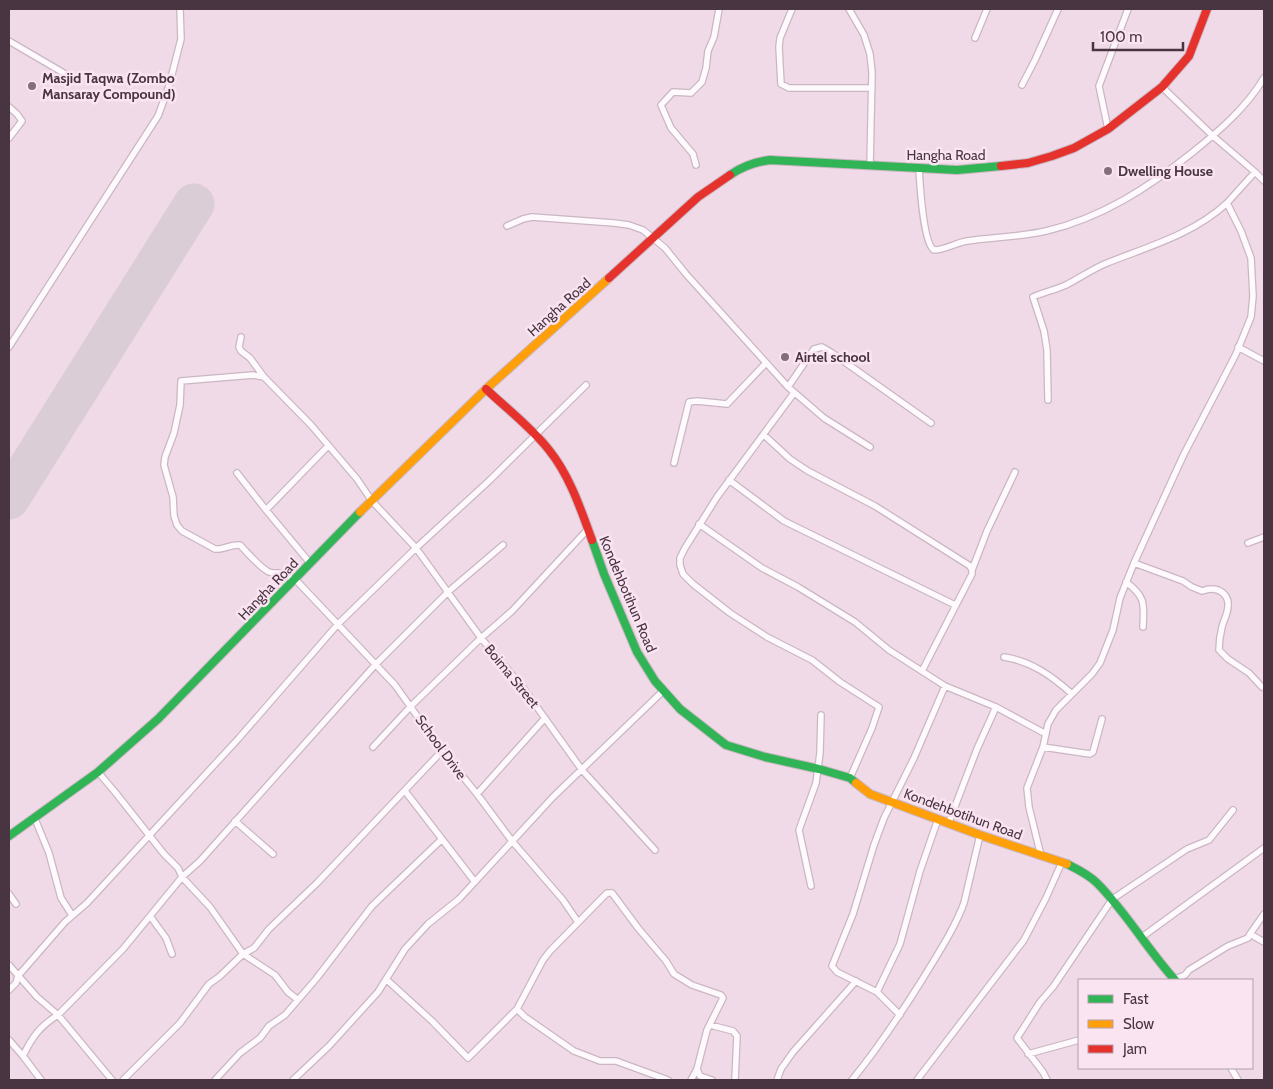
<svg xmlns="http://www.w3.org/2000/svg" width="1273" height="1089" viewBox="0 0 1273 1089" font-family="Cabin,sans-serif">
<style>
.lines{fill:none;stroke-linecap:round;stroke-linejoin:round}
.runway{stroke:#dbcdd6;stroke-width:41}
.street-casing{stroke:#cab7c2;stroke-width:8}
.fast-casing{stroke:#cab7c2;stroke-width:10}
.slow-casing{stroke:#cab7c2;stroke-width:10}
.jam-casing{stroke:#cab7c2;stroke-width:10}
.street{stroke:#fdf9fc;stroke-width:5.5}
.fast{stroke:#30b455;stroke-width:8}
.slow{stroke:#ff9f0a;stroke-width:8}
.jam{stroke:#e5322d;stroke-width:8}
.poi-dot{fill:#836f7c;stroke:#fae4f1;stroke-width:2}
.labels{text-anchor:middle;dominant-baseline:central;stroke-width:5;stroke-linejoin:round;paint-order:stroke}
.poi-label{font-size:14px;font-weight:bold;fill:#493542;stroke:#fae4f1;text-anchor:start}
.street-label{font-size:14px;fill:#493542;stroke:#fae4f1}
</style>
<rect width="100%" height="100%" fill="#f0dae8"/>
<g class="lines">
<path class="runway" d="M 9,499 L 194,204"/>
<g class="street-casing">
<path id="street" d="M 792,9 L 780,38 L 779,47 L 781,84 L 789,88 L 872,88
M 849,9 L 864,35 L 870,54 L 872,72 L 870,166
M 975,38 L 987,9
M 9,41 L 74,79
M 1022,85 L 1035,60 L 1058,9
M 9,107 L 17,114 L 22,121 L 9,138
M 1108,129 L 1099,86 L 1128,9
M 696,165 L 693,154 L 671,128 L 661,105 L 673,92 L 691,93 L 702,82 L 706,68 L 708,51 L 714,37 L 719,9
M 919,169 C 920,184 923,243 934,250 C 945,250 955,243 967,241 C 993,237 1020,237 1046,231 C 1102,218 1149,187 1193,152 C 1219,131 1246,108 1264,78
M 1255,172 L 1264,181
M 507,226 L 523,219 L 532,217 L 614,223 L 629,225 L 643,230 L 665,248 L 686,274 L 788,387 L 824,418 L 870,447
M 241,337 L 239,347 L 241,351 L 250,358 L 264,377 L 311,425 L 357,479 L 372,501 L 416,548 L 481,638 L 524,689 L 582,770 L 655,850
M 9,347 L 158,116 L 169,86 L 181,39 L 180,9
M 1238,347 L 1264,361
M 264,377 L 253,375 L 181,381 L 180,405 L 174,433 L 165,457 L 164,465 L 173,497 L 174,516 L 177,525 L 182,531 L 215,549 C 223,550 231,544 240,545 C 247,552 261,569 269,572 C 281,576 286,567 292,582
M 788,387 L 814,349 L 822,347 L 832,353 L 931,423
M 794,393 L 717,497 L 685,548 L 680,558 L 680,565 L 683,574 L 693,584 L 730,613 L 767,637 L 812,660 L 840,682 L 879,707 L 872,728 L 850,778
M 1048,400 L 1047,350 L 1044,331 L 1033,297 C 1044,292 1055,290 1066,285 C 1080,278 1092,269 1107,263 C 1147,247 1194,234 1227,203
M 764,435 L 790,459 L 808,471 L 875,506 L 970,566 L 972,570
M 674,463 L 689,402 L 697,401 L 727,404 L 766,363
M 237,473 L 266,510 L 328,446
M 729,480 L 784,521 L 955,605
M 266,510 L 310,563
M 699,524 L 762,568 L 798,587 L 855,622 L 889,650 L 945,686 L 996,707 L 1046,734
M 1248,543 L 1264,537
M 1134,563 L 1183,581 L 1192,587 L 1202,591 C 1218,585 1232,594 1227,612 C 1226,617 1223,622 1222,627 C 1220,635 1219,642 1219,650 L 1228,659 L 1249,673 L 1262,687
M 295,579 L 395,685 L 442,751 L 477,794 L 512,841 L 563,900 L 578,922
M 1126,582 C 1146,597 1144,604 1143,627
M 1004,657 C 1031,661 1052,676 1072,694
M 922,671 L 972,574 L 972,570 L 987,531 L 1015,472
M 373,747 L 411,706 L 481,638 L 512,611 L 588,529
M 1043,747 L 1090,754 L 1093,752 L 1102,719
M 98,772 L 115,792 L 164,854 L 178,868 L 182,877 L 210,907 L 243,954 L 275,975 L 288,992 L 297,999
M 405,791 L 475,882
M 477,794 L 545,718
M 35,819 L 49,853 L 61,898 L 72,915
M 235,821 L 273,854
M 949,822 L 977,749 L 996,707
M 1041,856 L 1029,807 L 1027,788 L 1043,747 L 1048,724 L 1056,710 L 1092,674 L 1100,663 L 1113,630 L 1120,598 L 1134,563 L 1184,454 L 1236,354 L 1251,317 L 1253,296 L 1251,258 L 1241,231 L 1227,203 L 1255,172 L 1213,136 L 1162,87
M 811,886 L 799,830 L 816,783 L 820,753 L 821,715
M 9,894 L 16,904
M 1111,900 L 1187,849 L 1209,840 L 1233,810
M 150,916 L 166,938 L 172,954
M 1250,934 L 1264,914
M 1142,937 L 1264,848
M 9,965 L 37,997 L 58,1015 L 112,1080
M 1175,979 L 1185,975 L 1189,970 L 1228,946 L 1248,938 L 1250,934 L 1264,942
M 387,980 L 432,1021 L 468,1058 L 517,1009 L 543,960 L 550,951 L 604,896 L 607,893 L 612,893 L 638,928 L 666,961 L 674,974 L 692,985 L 721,995 L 723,998 L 707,1030 L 697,1069 L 691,1080
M 9,990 L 16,983 L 18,976 L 65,922 L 87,903 L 239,738 L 338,624 L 416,548 L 490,480 L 586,385
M 877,992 L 900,944 L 920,871 L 938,819
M 517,1009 L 525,1017 L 574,1051 L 600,1061 L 616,1061 L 668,1080
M 900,1015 L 877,992 L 837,972 L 832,966 L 853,914 L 874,845 L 884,818 L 914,758 L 945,686
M 710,1025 L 733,1031 L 737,1036 L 735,1080
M 9,1040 L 23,1056
M 1028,1054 L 1079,1040
M 1231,1068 L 1238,1080
M 697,1069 L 700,1076 L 712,1080
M 41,1080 L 23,1056 C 32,1037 40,1026 58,1015 L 123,949 L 182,877 L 200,861 L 375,665 L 449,591 L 503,545
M 123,1080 L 180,1023 L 209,984 L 219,977 L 243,954 L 254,948 L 269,929 L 317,883 L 442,751
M 215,1080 L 240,1053 L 260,1038 L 269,1026 L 285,1015 L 316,979 L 372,906 L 442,839
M 293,1080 L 329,1046 L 378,992 L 405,949 L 428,924 L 459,899 L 553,797 L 663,691
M 777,1080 L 781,1069 L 793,1052 L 856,981
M 852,1080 C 878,1048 900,1015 922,980 C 937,955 954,930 964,903 L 980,835
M 917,1080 L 1024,940 L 1046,898 L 1062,862
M 1047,1080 L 1043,1072 L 1017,1038 L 1040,1002 L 1053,987 L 1111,901"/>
</g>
<g class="fast-casing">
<path id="fast" d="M 730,175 C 743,166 754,162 770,160 L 957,170 L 1001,166
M 592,540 L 604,574 L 637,652 L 655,681 L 680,709 L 726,745 L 765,757 L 819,769 L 850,778 L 856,783
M 9,836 L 98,772 L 158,719 L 360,512
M 1067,864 C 1077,869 1088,874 1097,883 C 1126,912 1147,949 1175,980"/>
</g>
<g class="slow-casing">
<path id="slow" d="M 360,512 L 486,389 L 609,278
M 856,783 L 870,794 L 980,835 L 1067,864"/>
</g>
<g class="jam-casing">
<path id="jam" d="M 1001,166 L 1028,163 L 1052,156 L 1074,148 L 1108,129 L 1162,87 L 1189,56 L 1207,9
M 609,278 L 698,197 L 730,175
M 486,389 C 507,409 531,427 549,450 C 570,476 581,510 592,540"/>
</g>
<use href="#street" class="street"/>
<use href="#fast" class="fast"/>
<use href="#slow" class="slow"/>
<use href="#jam" class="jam"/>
</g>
<g class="poi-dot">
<circle cx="32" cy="86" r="5"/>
<circle cx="1108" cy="171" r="5"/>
<circle cx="785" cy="357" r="5"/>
</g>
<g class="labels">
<g class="poi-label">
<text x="42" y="78">Masjid Taqwa (Zombo<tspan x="42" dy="16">Mansaray Compound)</tspan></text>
<text x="1118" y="171">Dwelling House</text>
<text x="795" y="357">Airtel school</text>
</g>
<g class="street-label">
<text x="946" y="155">Hangha Road</text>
<text transform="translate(559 307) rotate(-42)">Hangha Road</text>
<text transform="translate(268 589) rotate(-46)">Hangha Road</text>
<text transform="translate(628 594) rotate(67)">Kondehbotihun Road</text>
<text transform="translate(512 676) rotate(51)">Boima Street</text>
<text transform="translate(441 747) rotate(54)">School Drive</text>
<text transform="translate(963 814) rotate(20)">Kondehbotihun Road</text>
</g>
</g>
<rect width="1273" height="1089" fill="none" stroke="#493542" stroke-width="20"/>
<rect x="1078" y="979" width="175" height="90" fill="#fae4f1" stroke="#b39eab"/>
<rect x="1088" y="995" width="25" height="8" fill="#30b455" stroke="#b39eab"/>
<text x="1123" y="1004" font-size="15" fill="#493542">Fast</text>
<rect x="1088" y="1020" width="25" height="8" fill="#ff9f0a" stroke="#b39eab"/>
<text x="1123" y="1029" font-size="15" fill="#493542">Slow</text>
<rect x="1088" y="1045" width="25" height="8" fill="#e5322d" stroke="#b39eab"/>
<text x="1123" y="1054" font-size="15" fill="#493542">Jam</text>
<path d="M1093 42v8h90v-8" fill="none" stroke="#493542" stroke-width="2.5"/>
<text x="1100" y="42" font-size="15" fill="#493542" stroke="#fae4f1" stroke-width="4" paint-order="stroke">100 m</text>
</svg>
